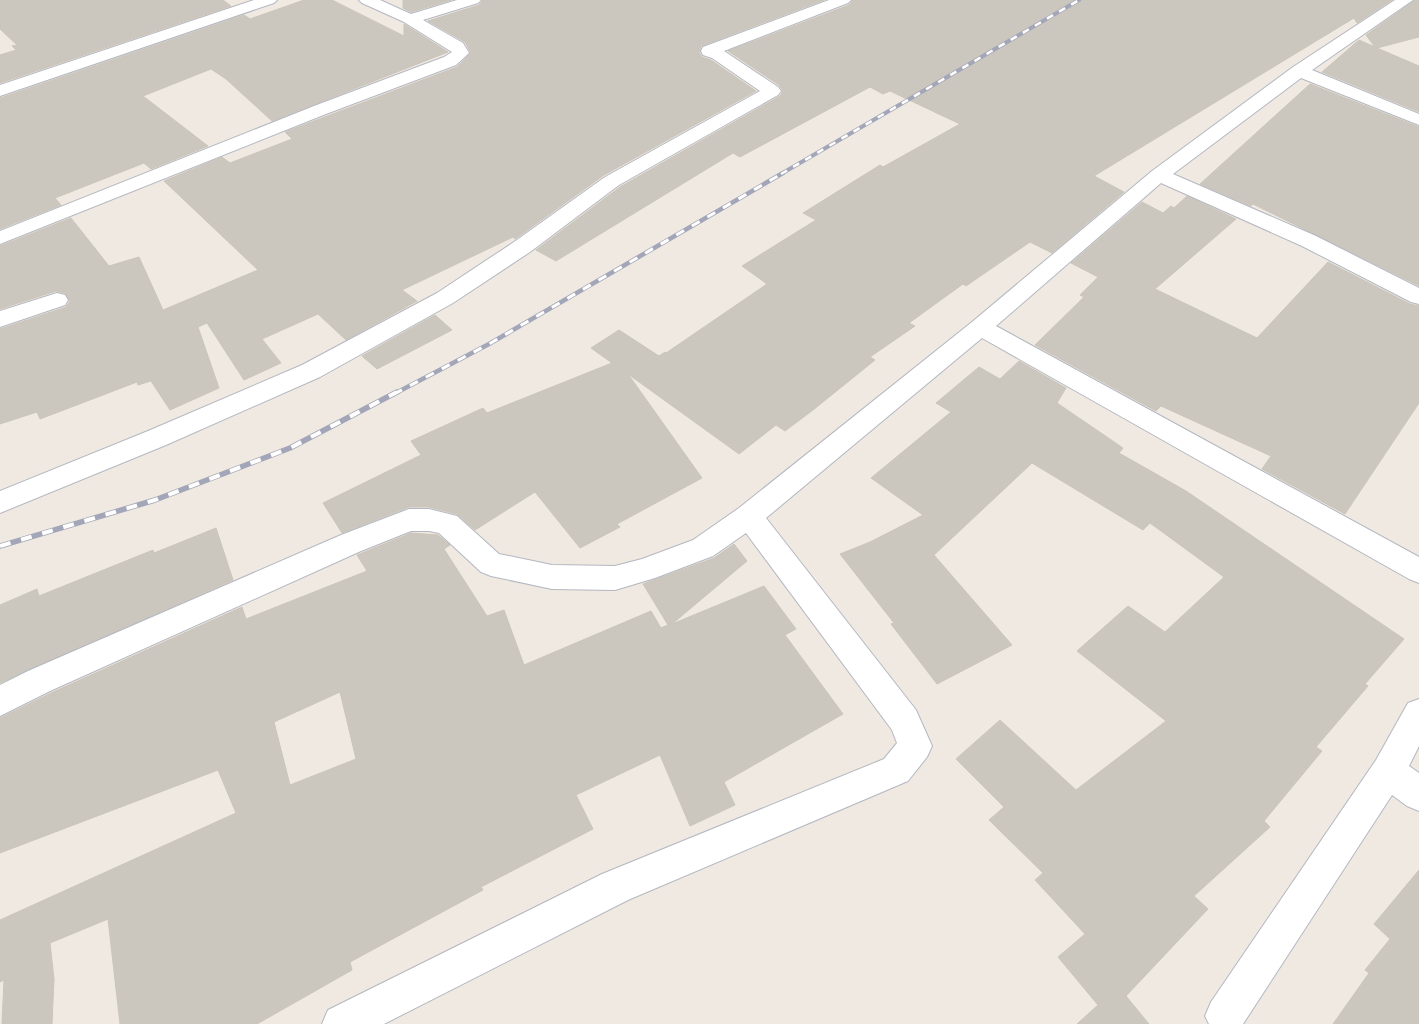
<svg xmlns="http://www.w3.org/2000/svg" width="1419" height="1024" viewBox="0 0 1419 1024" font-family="'Golos Text',sans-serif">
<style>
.building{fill:#cbc7bf;stroke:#cbc5ba;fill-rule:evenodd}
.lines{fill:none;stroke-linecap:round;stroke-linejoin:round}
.minor-casing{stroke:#b4b7c1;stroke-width:2}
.minor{fill:#fff;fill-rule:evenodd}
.rail-far2-casing{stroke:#a3a6b8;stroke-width:4}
.rail-far1-casing{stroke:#a3a6b8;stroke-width:4.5}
.rail-casing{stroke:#a3a6b8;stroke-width:5.5}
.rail-far2{stroke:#fff;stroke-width:2.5;stroke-dasharray:7;stroke-linecap:butt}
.rail-far1{stroke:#fff;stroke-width:3;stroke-dasharray:9;stroke-linecap:butt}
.rail{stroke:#fff;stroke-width:4;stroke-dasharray:11;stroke-linecap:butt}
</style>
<rect width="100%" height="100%" fill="#efe9e1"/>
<path class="building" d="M 0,0 L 223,0 L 231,6 L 0,83 L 0,55 L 16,50 L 12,46 L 17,45 L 0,29 Z
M 304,0 L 332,0 L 404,36 L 404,24 L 448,52 L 272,121 L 226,79 L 211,69 L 143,96 L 208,146 L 151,169 L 144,163 L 55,198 L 61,205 L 0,229 L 0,98 L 244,15 L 250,19 Z
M 403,0 L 451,0 L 411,12 L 403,8 Z
M 483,0 L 824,0 L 701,46 L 699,52 L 702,57 L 711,60 L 756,91 L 604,175 L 515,239 L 513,237 L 402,290 L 417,301 L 346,340 L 318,314 L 262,339 L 281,363 L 244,380 L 207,323 L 198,327 L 219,388 L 170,410 L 151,381 L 138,385 L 137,382 L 40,419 L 37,412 L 0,424 L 0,329 L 66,307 L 70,301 L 65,293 L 56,291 L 0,309 L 0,246 L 71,218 L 109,266 L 139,257 L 163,310 L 258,270 L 164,181 L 222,157 L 230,163 L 292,139 L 285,132 L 457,67 L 471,53 L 465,42 L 428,21 L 479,5 Z
M 853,0 L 1392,0 L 1357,23 L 1354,18 L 1094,176 L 1124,192 L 1052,253 L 1030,242 L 966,286 L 963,284 L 909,323 L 915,326 L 870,357 L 875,360 L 813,410 L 785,431 L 776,425 L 739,454 L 628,374 L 702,478 L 617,524 L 620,527 L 580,548 L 535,492 L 475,530 L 457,514 L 429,507 L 409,507 L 342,533 L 323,503 L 421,455 L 411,441 L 483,408 L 487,413 L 612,363 L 591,348 L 619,330 L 659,356 L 665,352 L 666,353 L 767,284 L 742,266 L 816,220 L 803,213 L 880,165 L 883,167 L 960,124 L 890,91 L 883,94 L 870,87 L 740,157 L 733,153 L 556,261 L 536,250 L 620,187 L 780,96 L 783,91 L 779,85 L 728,51 L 849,5 Z
M 1415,0 L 1419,0 L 1419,37 L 1377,48 L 1419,66 L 1419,112 L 1322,72 L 1359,40 L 1375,47 L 1366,35 Z
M 1310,84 L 1419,127 L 1419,286 L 1253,204 L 1251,206 L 1200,184 Z
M 1187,196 L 1236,219 L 1155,289 L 1257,338 L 1328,262 L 1410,304 L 1419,306 L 1419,403 L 1345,514 L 1262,469 L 1271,456 L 1161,406 L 1156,411 L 1035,345 L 1084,297 L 1080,295 L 1098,277 L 1071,263 L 1142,202 L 1163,213 L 1171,206 L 1174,208 Z
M 435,315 L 452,330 L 377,369 L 362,356 Z
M 1019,361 L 1066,388 L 1057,403 L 1123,448 L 1119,453 L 1186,491 L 1404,639 L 1365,684 L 1368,686 L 1316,747 L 1322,751 L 1264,821 L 1270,827 L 1194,896 L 1208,909 L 1126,996 L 1149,1024 L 1077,1024 L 1098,1005 L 1058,957 L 1085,934 L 1035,880 L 1043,873 L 989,820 L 1004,807 L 956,759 L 1000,720 L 1076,790 L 1166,721 L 1077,651 L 1128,606 L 1165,632 L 1224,577 L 1150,523 L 1143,530 L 1032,463 L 934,555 L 1012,645 L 937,684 L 891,624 L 894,623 L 840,554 L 870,542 L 923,515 L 871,478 L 951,412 L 936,403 L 979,367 L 1000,379 Z
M 216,528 L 233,580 L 0,683 L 0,605 L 37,589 L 39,596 L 153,550 L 154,553 Z
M 411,533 L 438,535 L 450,545 L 444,549 L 487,616 L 504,610 L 524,665 L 651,611 L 661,628 L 668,625 L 643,584 L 714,558 L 734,544 L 747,561 L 672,624 L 764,586 L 796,629 L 785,635 L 843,714 L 724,782 L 735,805 L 690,826 L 660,755 L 576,795 L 593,829 L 481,887 L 483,890 L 350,962 L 352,970 L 257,1024 L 120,1024 L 108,919 L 50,943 L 54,979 L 52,1024 L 2,1024 L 4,980 L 0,982 L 0,920 L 236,813 L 218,770 L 0,853 L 0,718 L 51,693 L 242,607 L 246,619 L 367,571 L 357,555 ZM 340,692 L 356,759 L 290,785 L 274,722 Z
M 1419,870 L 1419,1024 L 1333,1024 L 1369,973 L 1365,970 L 1390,939 L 1374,924 Z"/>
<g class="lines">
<g class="minor-casing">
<path id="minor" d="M 254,0 L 277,0 L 274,3 L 0,96 L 0,85 Z
M 359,0 L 380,0 L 411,14 L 457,0 L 481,0 L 478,3 L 423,20 L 463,43 L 469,53 L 456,65 L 326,114 L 0,244 L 0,231 L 314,106 L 444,57 L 452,52 L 404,22 L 362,3 Z
M 829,0 L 851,0 L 848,3 L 724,51 L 778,87 L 781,91 L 778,95 L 619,185 L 530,252 L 453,303 L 320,377 L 166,445 L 0,513 L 0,491 L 148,431 L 302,365 L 437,293 L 514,242 L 605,177 L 760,91 L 712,58 L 703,55 L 701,51 L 703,47 Z
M 1395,0 L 1413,0 L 1312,70 L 1419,114 L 1419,125 L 1301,78 L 1173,174 L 1316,236 L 1419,288 L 1419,304 L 1411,302 L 1302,246 L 1161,183 L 996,326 L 1419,557 L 1419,583 L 1409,579 L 982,338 L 766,518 L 916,710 L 932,746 L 927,757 L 908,781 L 628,900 L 384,1024 L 322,1024 L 328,1010 L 602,874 L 884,759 L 897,743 L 892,730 L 746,533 L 713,556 L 655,578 L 615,590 L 552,589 L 491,576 L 481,572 L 439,533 L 429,531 L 411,531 L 361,551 L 50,691 L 0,716 L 0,685 L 28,671 L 341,535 L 409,509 L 429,509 L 457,516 L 499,554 L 552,565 L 615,566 L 642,559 L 693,540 L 739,508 L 972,322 L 1152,171 L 1293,67 Z
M 57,293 L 65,295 L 68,300 L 65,305 L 0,327 L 0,311 Z
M 1419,699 L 1419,746 L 1409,766 L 1419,773 L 1419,811 L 1407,806 L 1392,795 L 1243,1024 L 1209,1024 L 1205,1016 L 1211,1002 L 1376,760 L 1408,703 Z"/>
</g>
<use href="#minor" class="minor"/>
<g class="rail-far2-casing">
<path id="rail-far2" d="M 781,174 L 1079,0"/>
</g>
<g class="rail-far1-casing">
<path id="rail-far1" d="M 394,394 L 489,344 L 783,173"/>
</g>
<g class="rail-casing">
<path id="rail" d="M 0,546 L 155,500 L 290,448 L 397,392"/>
</g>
<use href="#rail-far2" class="rail-far2"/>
<use href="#rail-far1" class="rail-far1"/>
<use href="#rail" class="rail"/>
</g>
</svg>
